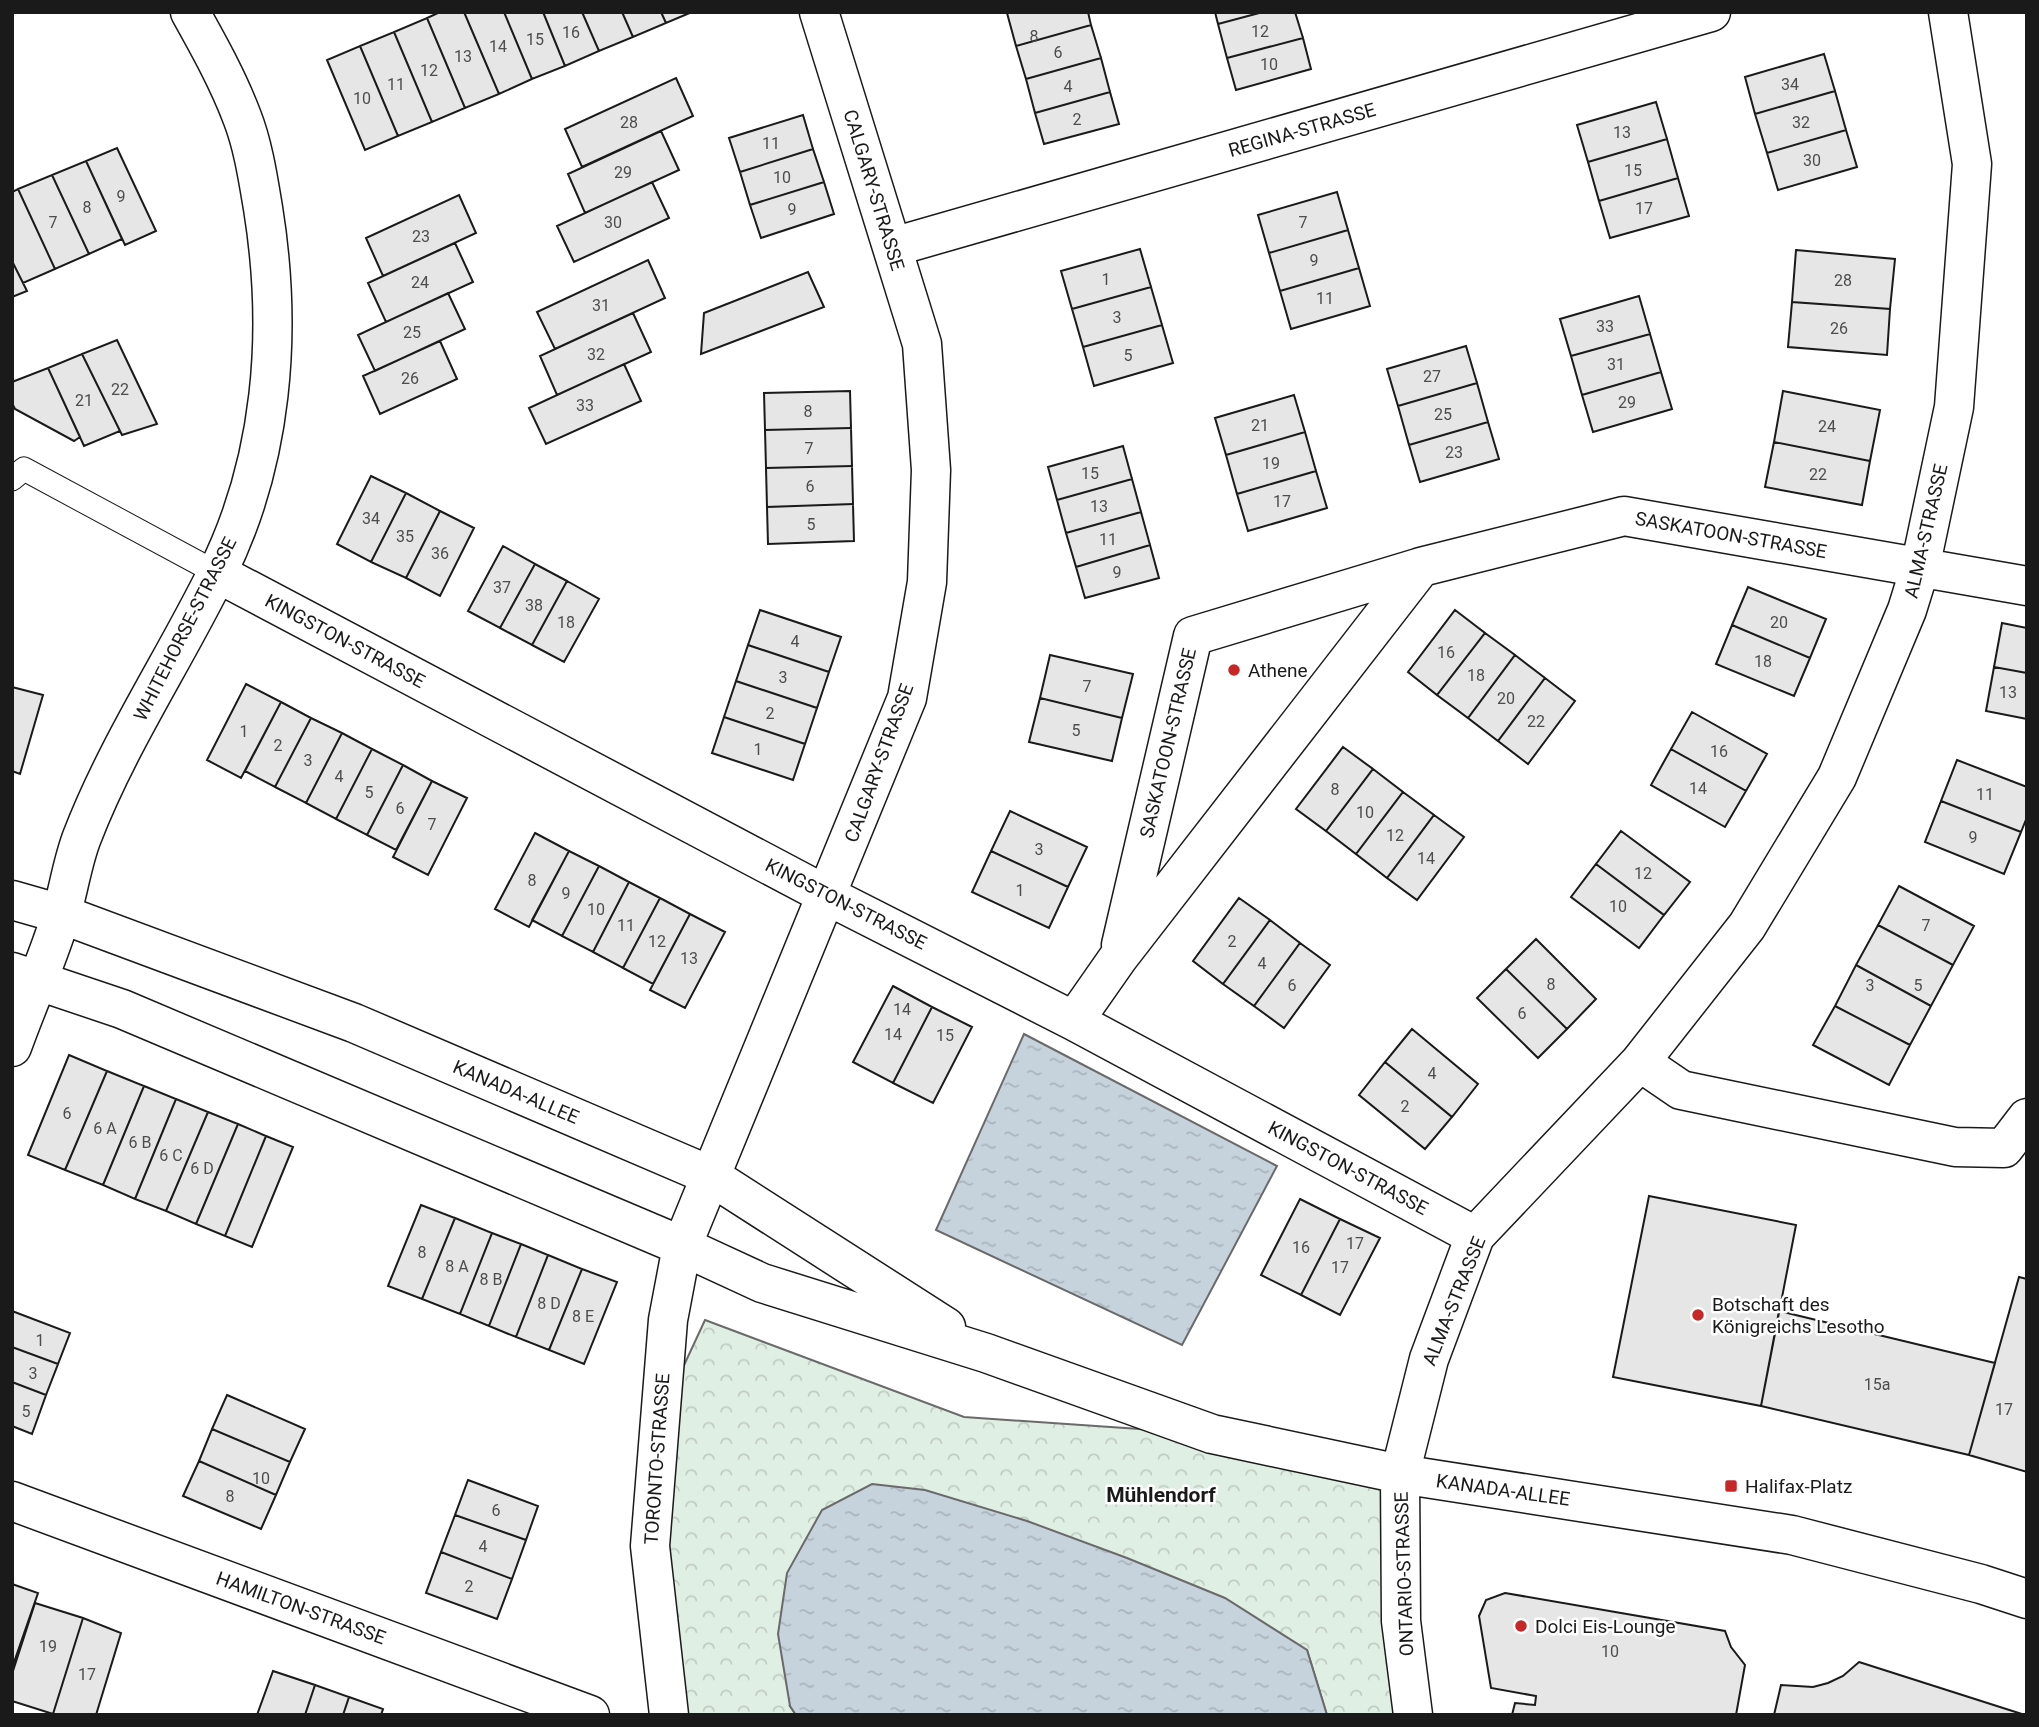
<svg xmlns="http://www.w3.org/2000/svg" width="2039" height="1727" viewBox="0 0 2039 1727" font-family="Roboto,sans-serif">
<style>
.park{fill:url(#park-crowns);stroke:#6a6a6a;stroke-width:2}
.water{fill:url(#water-ripples);stroke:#6a6a6a;stroke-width:2}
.building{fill:#e6e6e6;stroke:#1a1a1a;stroke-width:2}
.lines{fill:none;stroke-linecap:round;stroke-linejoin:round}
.service-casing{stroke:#1a1a1a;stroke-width:25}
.minor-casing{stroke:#1a1a1a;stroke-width:41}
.service{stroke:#fff;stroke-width:23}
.minor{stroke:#fff;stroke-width:38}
.poi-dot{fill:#c62828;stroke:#fff;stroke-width:2.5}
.labels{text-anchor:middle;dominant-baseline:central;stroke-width:5;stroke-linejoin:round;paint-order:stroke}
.number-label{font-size:16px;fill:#4d4d4d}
.street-label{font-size:19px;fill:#1a1a1a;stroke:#fff}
.poi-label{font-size:19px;fill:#1a1a1a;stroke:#fff;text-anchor:start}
.neighbourhood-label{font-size:21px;font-weight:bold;fill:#1a1a1a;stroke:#fff}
</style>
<defs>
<pattern id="park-crowns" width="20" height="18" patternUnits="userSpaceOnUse" patternTransform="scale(1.75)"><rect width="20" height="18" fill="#e0efe3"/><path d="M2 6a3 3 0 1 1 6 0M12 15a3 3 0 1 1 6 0" fill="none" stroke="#c0ccc2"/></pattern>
<pattern id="water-ripples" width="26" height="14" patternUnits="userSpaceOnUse" patternTransform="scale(1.75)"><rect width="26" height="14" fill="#c6d2dc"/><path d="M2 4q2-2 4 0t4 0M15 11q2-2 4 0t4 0" fill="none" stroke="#aab4bc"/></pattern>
</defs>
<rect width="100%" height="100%" fill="#fff"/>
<path class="park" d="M 705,1320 L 964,1417 L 1212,1434 L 1400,1474 L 1413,1715 L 1327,1715 L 1307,1650 L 790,1706 L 796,1715 L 669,1715 L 659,1419 Z"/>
<path class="water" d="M 1024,1034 L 1277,1166 L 1182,1345 L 936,1230 Z
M 872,1484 L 925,1490 L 1027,1521 L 1127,1558 L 1225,1598 L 1307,1650 L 1327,1715 L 796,1715 L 790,1706 L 778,1634 L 787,1573 L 822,1510 Z"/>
<path class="building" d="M 440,12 L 464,12 L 499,94 L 465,108 L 427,18 Z
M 464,12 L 504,12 L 532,79 L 499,94 Z
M 504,12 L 543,12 L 565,66 L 532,79 Z
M 543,12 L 582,12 L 599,51 L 565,66 Z
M 582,12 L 622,12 L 633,37 L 599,51 Z
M 622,12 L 661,12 L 666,23 L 633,37 Z
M 661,12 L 692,12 L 666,23 Z
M 1088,12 L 1091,25 L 1016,46 L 1007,13 Z
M 1215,12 L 1263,12 L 1218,24 Z
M 1263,12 L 1295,12 L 1303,38 L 1227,58 L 1218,24 Z
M 427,18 L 465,108 L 432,122 L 394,32 Z
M 1091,25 L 1101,58 L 1026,79 L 1016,46 Z
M 394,32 L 432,122 L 398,136 L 360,46 Z
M 1303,38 L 1311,69 L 1236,90 L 1227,58 Z
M 360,46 L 398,136 L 365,150 L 327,60 Z
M 1824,54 L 1835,91 L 1755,114 L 1745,77 Z
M 1101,58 L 1110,92 L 1035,113 L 1026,79 Z
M 676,78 L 693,116 L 582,167 L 565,129 Z
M 1835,91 L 1846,130 L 1767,153 L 1755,114 Z
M 1110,92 L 1119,124 L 1044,144 L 1035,113 Z
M 1656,102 L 1667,139 L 1588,162 L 1577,125 Z
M 803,115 L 813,149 L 740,172 L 729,138 Z
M 1846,130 L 1857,167 L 1778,190 L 1767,153 Z
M 661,131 L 679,170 L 585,213 L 568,174 Z
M 1667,139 L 1678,178 L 1599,201 L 1588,162 Z
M 117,148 L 156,231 L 125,245 L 86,161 Z
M 813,149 L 824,182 L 750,205 L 740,172 Z
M 86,161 L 122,239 L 89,254 L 52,175 Z
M 52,175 L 89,254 L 55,269 L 18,189 Z
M 1678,178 L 1689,216 L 1610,238 L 1599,201 Z
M 652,182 L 669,218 L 574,262 L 557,226 Z
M 824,182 L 834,214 L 761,238 L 750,205 Z
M 18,189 L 55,269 L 23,283 L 12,261 L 12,192 Z
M 1337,192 L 1348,230 L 1269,253 L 1258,215 Z
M 459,195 L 476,233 L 383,276 L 366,238 Z
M 1348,230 L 1359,268 L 1280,291 L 1269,253 Z
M 455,243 L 473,282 L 386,322 L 368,283 Z
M 1140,249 L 1151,287 L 1072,309 L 1061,271 Z
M 1796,250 L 1895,259 L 1890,309 L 1792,302 Z
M 648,260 L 665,298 L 555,349 L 537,312 Z
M 12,261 L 27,291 L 12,297 Z
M 1359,268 L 1370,306 L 1291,329 L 1280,291 Z
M 808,272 L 824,307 L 701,354 L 704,313 Z
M 1151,287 L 1162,325 L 1083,347 L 1072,309 Z
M 448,293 L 465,329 L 375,371 L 358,335 Z
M 1639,296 L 1650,334 L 1571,356 L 1560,319 Z
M 1792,302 L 1890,309 L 1887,355 L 1788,347 Z
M 633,313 L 651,352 L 557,395 L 540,356 Z
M 1162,325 L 1173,363 L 1094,386 L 1083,347 Z
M 1650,334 L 1661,372 L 1582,395 L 1571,356 Z
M 117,340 L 157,424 L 122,435 L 82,354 Z
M 440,341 L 457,379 L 380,414 L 363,376 Z
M 1466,346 L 1477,383 L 1398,406 L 1387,369 Z
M 82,354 L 120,431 L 84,446 L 48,368 Z
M 624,364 L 641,401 L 546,444 L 529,408 Z
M 48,368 L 80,437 L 74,441 L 15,409 L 12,403 L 12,382 Z
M 1661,372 L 1672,409 L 1593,432 L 1582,395 Z
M 1477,383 L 1488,422 L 1409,445 L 1398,406 Z
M 850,391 L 851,428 L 765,430 L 764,393 Z
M 1783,391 L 1880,410 L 1870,461 L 1774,442 Z
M 1294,395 L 1305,432 L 1226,455 L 1215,418 Z
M 1488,422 L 1499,459 L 1420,482 L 1409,445 Z
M 851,428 L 852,466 L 766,468 L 765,430 Z
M 1305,432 L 1316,471 L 1237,494 L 1226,455 Z
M 1774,442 L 1870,461 L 1862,505 L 1765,487 Z
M 1123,446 L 1132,479 L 1057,500 L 1048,467 Z
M 852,466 L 853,504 L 767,507 L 766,468 Z
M 1316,471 L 1327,508 L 1248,531 L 1237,494 Z
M 371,476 L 406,493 L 371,562 L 337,544 Z
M 1132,479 L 1141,512 L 1066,533 L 1057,500 Z
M 406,493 L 440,511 L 406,578 L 371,562 Z
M 853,504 L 854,541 L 768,544 L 767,507 Z
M 440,511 L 474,528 L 440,596 L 406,578 Z
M 1141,512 L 1150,545 L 1076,567 L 1066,533 Z
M 1150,545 L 1159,578 L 1085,598 L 1076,567 Z
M 503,546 L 535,564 L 500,628 L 468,611 Z
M 535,564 L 567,581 L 532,645 L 500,628 Z
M 567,581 L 599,599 L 564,662 L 532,645 Z
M 1748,587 L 1826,619 L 1810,658 L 1732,625 Z
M 760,610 L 841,637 L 829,672 L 748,645 Z
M 1455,610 L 1485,633 L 1437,695 L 1408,672 Z
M 2002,623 L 2027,628 L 2027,673 L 1994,667 Z
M 1732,625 L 1810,658 L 1794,696 L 1716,664 Z
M 1485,633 L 1515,655 L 1468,718 L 1437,695 Z
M 748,645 L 829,672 L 817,708 L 736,681 Z
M 1050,655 L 1133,674 L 1122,718 L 1040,698 Z
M 1515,655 L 1545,678 L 1498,741 L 1468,718 Z
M 1994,667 L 2027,673 L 2027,719 L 1986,711 Z
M 1545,678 L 1575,701 L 1528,764 L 1498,741 Z
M 736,681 L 817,708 L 805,744 L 724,717 Z
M 246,684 L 281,702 L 241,778 L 207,760 Z
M 12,687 L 43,695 L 20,774 L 12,771 Z
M 1040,698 L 1122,718 L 1112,761 L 1029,742 Z
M 281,702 L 311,718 L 275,787 L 245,771 Z
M 1692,712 L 1767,754 L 1746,791 L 1671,749 Z
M 724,717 L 805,744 L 793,780 L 712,753 Z
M 311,718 L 342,733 L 306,803 L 275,787 Z
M 342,733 L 372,749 L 336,819 L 306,803 Z
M 1343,747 L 1373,769 L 1326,831 L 1296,809 Z
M 372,749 L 403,765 L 367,835 L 336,819 Z
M 1671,749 L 1746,791 L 1725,827 L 1651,785 Z
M 1957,760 L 2027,787 L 2027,817 L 2021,832 L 1941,801 Z
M 403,765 L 432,781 L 396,850 L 367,835 Z
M 1373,769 L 1403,792 L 1356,854 L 1326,831 Z
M 432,781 L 467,798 L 428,875 L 393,857 Z
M 1403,792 L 1434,815 L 1387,878 L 1356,854 Z
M 1941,801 L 2021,832 L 2004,874 L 1925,842 Z
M 1010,811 L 1087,847 L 1068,887 L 991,851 Z
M 1434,815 L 1464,837 L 1417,900 L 1387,878 Z
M 1621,831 L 1690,882 L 1664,915 L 1596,864 Z
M 535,833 L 569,851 L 529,927 L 495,909 Z
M 569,851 L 599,866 L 562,936 L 532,920 Z
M 991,851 L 1068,887 L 1049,928 L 972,892 Z
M 1596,864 L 1664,915 L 1639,948 L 1571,897 Z
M 599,866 L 629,882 L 593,952 L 562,936 Z
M 629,882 L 660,898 L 623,968 L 593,952 Z
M 1899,886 L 1974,926 L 1953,965 L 1878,925 Z
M 660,898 L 690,914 L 653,984 L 623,968 Z
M 1239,898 L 1270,920 L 1223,984 L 1193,961 Z
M 690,914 L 725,932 L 685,1008 L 650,990 Z
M 1270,920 L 1300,943 L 1254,1006 L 1223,984 Z
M 1878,925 L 1953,965 L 1931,1006 L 1856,965 Z
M 1536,939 L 1596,999 L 1567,1029 L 1506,969 Z
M 1300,943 L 1330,965 L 1284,1028 L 1254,1006 Z
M 1856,965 L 1931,1006 L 1910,1045 L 1835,1006 Z
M 1506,969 L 1567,1029 L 1538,1058 L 1477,998 Z
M 893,986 L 932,1007 L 893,1083 L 853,1062 Z
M 1835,1006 L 1910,1045 L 1889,1085 L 1813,1045 Z
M 932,1007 L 972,1027 L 933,1103 L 893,1083 Z
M 1412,1029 L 1478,1084 L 1452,1117 L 1385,1062 Z
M 69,1055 L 107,1071 L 65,1170 L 28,1155 Z
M 1385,1062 L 1452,1117 L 1425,1149 L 1359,1095 Z
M 107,1071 L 144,1086 L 103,1185 L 65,1170 Z
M 144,1086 L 176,1099 L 135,1199 L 103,1185 Z
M 176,1099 L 208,1112 L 166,1211 L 135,1199 Z
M 208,1112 L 238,1124 L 196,1224 L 166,1211 Z
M 238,1124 L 266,1136 L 225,1236 L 196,1224 Z
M 266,1136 L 293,1147 L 252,1247 L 225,1236 Z
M 1649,1196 L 1796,1225 L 1761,1406 L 1613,1377 Z
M 1300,1199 L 1340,1219 L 1301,1295 L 1261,1275 Z
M 421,1205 L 455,1218 L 422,1299 L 388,1286 Z
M 455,1218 L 492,1233 L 460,1314 L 422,1299 Z
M 1340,1219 L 1380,1238 L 1340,1315 L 1301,1295 Z
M 492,1233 L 521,1244 L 489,1326 L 460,1314 Z
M 521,1244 L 548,1255 L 516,1337 L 489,1326 Z
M 548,1255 L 582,1269 L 549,1350 L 516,1337 Z
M 582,1269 L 617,1282 L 584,1364 L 549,1350 Z
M 2019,1277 L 2027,1279 L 2027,1472 L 1969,1455 Z
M 12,1311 L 70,1333 L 58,1364 L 12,1347 Z
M 1779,1311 L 1995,1363 L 1969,1455 L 1761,1406 Z
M 12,1347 L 58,1364 L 46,1395 L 12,1382 Z
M 12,1382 L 46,1395 L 32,1434 L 12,1426 Z
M 227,1395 L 305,1429 L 290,1462 L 212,1429 Z
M 212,1429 L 290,1462 L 276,1495 L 199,1461 Z
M 199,1461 L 276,1495 L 261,1529 L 183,1496 Z
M 468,1480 L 538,1506 L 526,1540 L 455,1515 Z
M 455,1515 L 526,1540 L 512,1579 L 441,1552 Z
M 441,1552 L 512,1579 L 497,1619 L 426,1593 Z
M 12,1584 L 38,1593 L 12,1668 Z
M 1505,1593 L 1725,1631 L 1731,1647 L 1745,1665 L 1736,1715 L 1512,1715 L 1515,1703 L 1535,1705 L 1536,1696 L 1491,1688 L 1479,1616 L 1486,1600 Z
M 35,1603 L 83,1618 L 53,1714 L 12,1701 L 12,1674 Z
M 83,1618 L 121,1633 L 96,1715 L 53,1714 Z
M 1859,1662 L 2025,1715 L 1774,1715 L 1781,1685 L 1813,1687 L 1828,1683 L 1843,1676 Z
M 273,1671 L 315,1685 L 305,1715 L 257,1715 Z
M 315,1685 L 349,1697 L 343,1715 L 305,1715 Z
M 349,1697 L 383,1709 L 381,1715 L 343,1715 Z"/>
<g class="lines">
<g class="service-casing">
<path id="service" d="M 12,479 L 24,469 L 217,573"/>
</g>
<g class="minor-casing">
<path id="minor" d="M 893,247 L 1711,12
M 217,573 L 828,896 L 1074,1021 L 1475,1236
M 12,900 L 61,914 L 354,1023 L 709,1175 L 946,1327
M 1121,945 L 1193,636 L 1421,567
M 12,972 L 122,1009 L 682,1246 L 762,1283 L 986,1353 L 1212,1434 L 1400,1474 L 1792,1535 L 1981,1584 L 2027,1599
M 1074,1021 L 1118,958 L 1421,567 L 1624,516 L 2027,586
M 12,1047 C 28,1002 49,957 62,912 C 69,887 73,860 82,837 C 117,746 173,662 216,575 C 273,462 283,332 263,208 C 258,178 253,145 242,117 C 228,80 209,46 190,12
M 1640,1062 L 1681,1090 L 1955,1147 L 2004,1148 L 2027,1118
M 12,1501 L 590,1715
M 669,1715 L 650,1546 L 668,1320 L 682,1246 L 907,698 L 927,582 L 931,470 L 922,344 L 819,12
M 1413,1715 L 1401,1621 L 1400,1474 L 1429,1359 L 1475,1236 L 1640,1062 L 1747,926 L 1837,777 L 1907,610 L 1920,568 L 1954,407 L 1972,164 L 1948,12"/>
</g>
<use href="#service" class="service"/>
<use href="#minor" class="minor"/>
</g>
<g class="poi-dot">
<circle cx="1234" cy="670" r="7"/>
<circle cx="1698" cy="1315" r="7"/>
<rect x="1724" y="1479" width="14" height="14" rx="3.5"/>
<circle cx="1521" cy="1626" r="7"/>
</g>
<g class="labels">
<g class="number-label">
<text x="1260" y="31">12</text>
<text x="571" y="32">16</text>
<text x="1034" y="36">8</text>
<text x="535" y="39">15</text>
<text x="498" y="46">14</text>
<text x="1058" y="52">6</text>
<text x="463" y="56">13</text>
<text x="1269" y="64">10</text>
<text x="429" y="70">12</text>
<text x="396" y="84">11</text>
<text x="1790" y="84">34</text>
<text x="1068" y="86">4</text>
<text x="362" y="98">10</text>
<text x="1077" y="119">2</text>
<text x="629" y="122">28</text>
<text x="1801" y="122">32</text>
<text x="1622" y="132">13</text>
<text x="771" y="143">11</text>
<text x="1812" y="160">30</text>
<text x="1633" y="170">15</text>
<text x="623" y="172">29</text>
<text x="782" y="177">10</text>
<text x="121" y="196">9</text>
<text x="87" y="207">8</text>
<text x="1644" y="208">17</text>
<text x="792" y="209">9</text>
<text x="53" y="222">7</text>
<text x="613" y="222">30</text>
<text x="1303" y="222">7</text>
<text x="421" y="236">23</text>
<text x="1314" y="260">9</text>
<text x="1106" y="279">1</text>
<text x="1843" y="280">28</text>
<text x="420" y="282">24</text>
<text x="1325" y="298">11</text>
<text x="601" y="305">31</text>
<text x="1117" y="317">3</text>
<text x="1605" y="326">33</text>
<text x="1839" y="328">26</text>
<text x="412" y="332">25</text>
<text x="596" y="354">32</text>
<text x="1128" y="355">5</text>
<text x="1616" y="364">31</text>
<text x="1432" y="376">27</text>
<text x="410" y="378">26</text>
<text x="120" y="389">22</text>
<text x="84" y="400">21</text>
<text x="1627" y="402">29</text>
<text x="585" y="405">33</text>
<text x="808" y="411">8</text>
<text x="1443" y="414">25</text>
<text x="1260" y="425">21</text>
<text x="1827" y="426">24</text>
<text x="809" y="448">7</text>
<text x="1454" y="452">23</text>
<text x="1271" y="463">19</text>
<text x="1090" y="473">15</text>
<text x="1818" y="474">22</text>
<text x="810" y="486">6</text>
<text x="1282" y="501">17</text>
<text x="1099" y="506">13</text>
<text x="371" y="518">34</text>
<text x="811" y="524">5</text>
<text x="405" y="536">35</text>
<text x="1108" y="539">11</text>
<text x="440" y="553">36</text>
<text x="1117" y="572">9</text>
<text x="502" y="587">37</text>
<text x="534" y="605">38</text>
<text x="566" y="622">18</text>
<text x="1779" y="622">20</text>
<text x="795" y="641">4</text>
<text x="1446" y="652">16</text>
<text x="1763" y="661">18</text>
<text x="1476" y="675">18</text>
<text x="783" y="677">3</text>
<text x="1087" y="686">7</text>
<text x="2008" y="692">13</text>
<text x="1506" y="698">20</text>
<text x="770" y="713">2</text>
<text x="1536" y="721">22</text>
<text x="1076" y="730">5</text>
<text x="244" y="731">1</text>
<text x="278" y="745">2</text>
<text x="758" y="749">1</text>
<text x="1719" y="751">16</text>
<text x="308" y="760">3</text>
<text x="339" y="776">4</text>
<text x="1698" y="788">14</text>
<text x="1335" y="789">8</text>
<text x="369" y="792">5</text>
<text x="1985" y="794">11</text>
<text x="400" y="808">6</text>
<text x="1365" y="812">10</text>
<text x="432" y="824">7</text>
<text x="1395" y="835">12</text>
<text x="1973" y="837">9</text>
<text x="1039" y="849">3</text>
<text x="1426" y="858">14</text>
<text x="1643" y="873">12</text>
<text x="532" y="880">8</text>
<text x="1020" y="890">1</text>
<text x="566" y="893">9</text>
<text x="1618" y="906">10</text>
<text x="596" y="909">10</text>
<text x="626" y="925">11</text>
<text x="1926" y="925">7</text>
<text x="657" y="941">12</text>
<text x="1232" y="941">2</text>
<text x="689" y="958">13</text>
<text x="1262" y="963">4</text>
<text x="1551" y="984">8</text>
<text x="1292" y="985">6</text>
<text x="1870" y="985">3</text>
<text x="1918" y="985">5</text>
<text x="902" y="1009">14</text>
<text x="1522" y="1013">6</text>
<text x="893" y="1034">14</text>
<text x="945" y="1035">15</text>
<text x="1432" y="1073">4</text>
<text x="1405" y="1106">2</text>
<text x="67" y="1113">6</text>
<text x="105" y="1128">6 A</text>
<text x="140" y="1142">6 B</text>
<text x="171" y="1155">6 C</text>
<text x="202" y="1168">6 D</text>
<text x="1355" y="1243">17</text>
<text x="1301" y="1247">16</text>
<text x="422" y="1252">8</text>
<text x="457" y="1266">8 A</text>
<text x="1340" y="1267">17</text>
<text x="491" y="1279">8 B</text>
<text x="549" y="1303">8 D</text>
<text x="583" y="1316">8 E</text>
<text x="40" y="1340">1</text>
<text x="33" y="1373">3</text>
<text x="1877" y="1384">15a</text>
<text x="2004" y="1409">17</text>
<text x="26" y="1411">5</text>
<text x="261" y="1478">10</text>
<text x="230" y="1496">8</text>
<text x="496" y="1510">6</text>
<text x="483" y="1546">4</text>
<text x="469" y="1586">2</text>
<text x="48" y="1646">19</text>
<text x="1610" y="1651">10</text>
<text x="87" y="1674">17</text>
</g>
<g class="street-label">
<text transform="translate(1302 130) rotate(-16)">REGINA-STRASSE</text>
<text transform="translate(874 190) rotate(73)">CALGARY-STRASSE</text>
<text transform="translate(1926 531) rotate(-77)">ALMA-STRASSE</text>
<text transform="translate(1731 535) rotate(10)">SASKATOON-STRASSE</text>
<text transform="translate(185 629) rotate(-63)">WHITEHORSE-STRASSE</text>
<text transform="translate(345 641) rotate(28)">KINGSTON-STRASSE</text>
<text transform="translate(1168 743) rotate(-77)">SASKATOON-STRASSE</text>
<text transform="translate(879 763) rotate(-70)">CALGARY-STRASSE</text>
<text transform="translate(846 904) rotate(27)">KINGSTON-STRASSE</text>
<text transform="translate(516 1092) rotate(23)">KANADA-ALLEE</text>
<text transform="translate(1348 1168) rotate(28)">KINGSTON-STRASSE</text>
<text transform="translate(1454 1301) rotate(-68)">ALMA-STRASSE</text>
<text transform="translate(657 1459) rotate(-86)">TORONTO-STRASSE</text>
<text transform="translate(1503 1490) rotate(8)">KANADA-ALLEE</text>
<text transform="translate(1404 1574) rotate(-92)">ONTARIO-STRASSE</text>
<text transform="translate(301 1608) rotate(20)">HAMILTON-STRASSE</text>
</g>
<g class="poi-label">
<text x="1248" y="670">Athene</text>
<text x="1712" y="1304">Botschaft des<tspan x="1712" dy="22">Königreichs Lesotho</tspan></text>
<text x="1745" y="1486">Halifax-Platz</text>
<text x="1535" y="1626">Dolci Eis-Lounge</text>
</g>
<g class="neighbourhood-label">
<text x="1161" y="1495">Mühlendorf</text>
</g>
</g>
<rect width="2039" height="1727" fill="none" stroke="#1a1a1a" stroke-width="28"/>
</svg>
